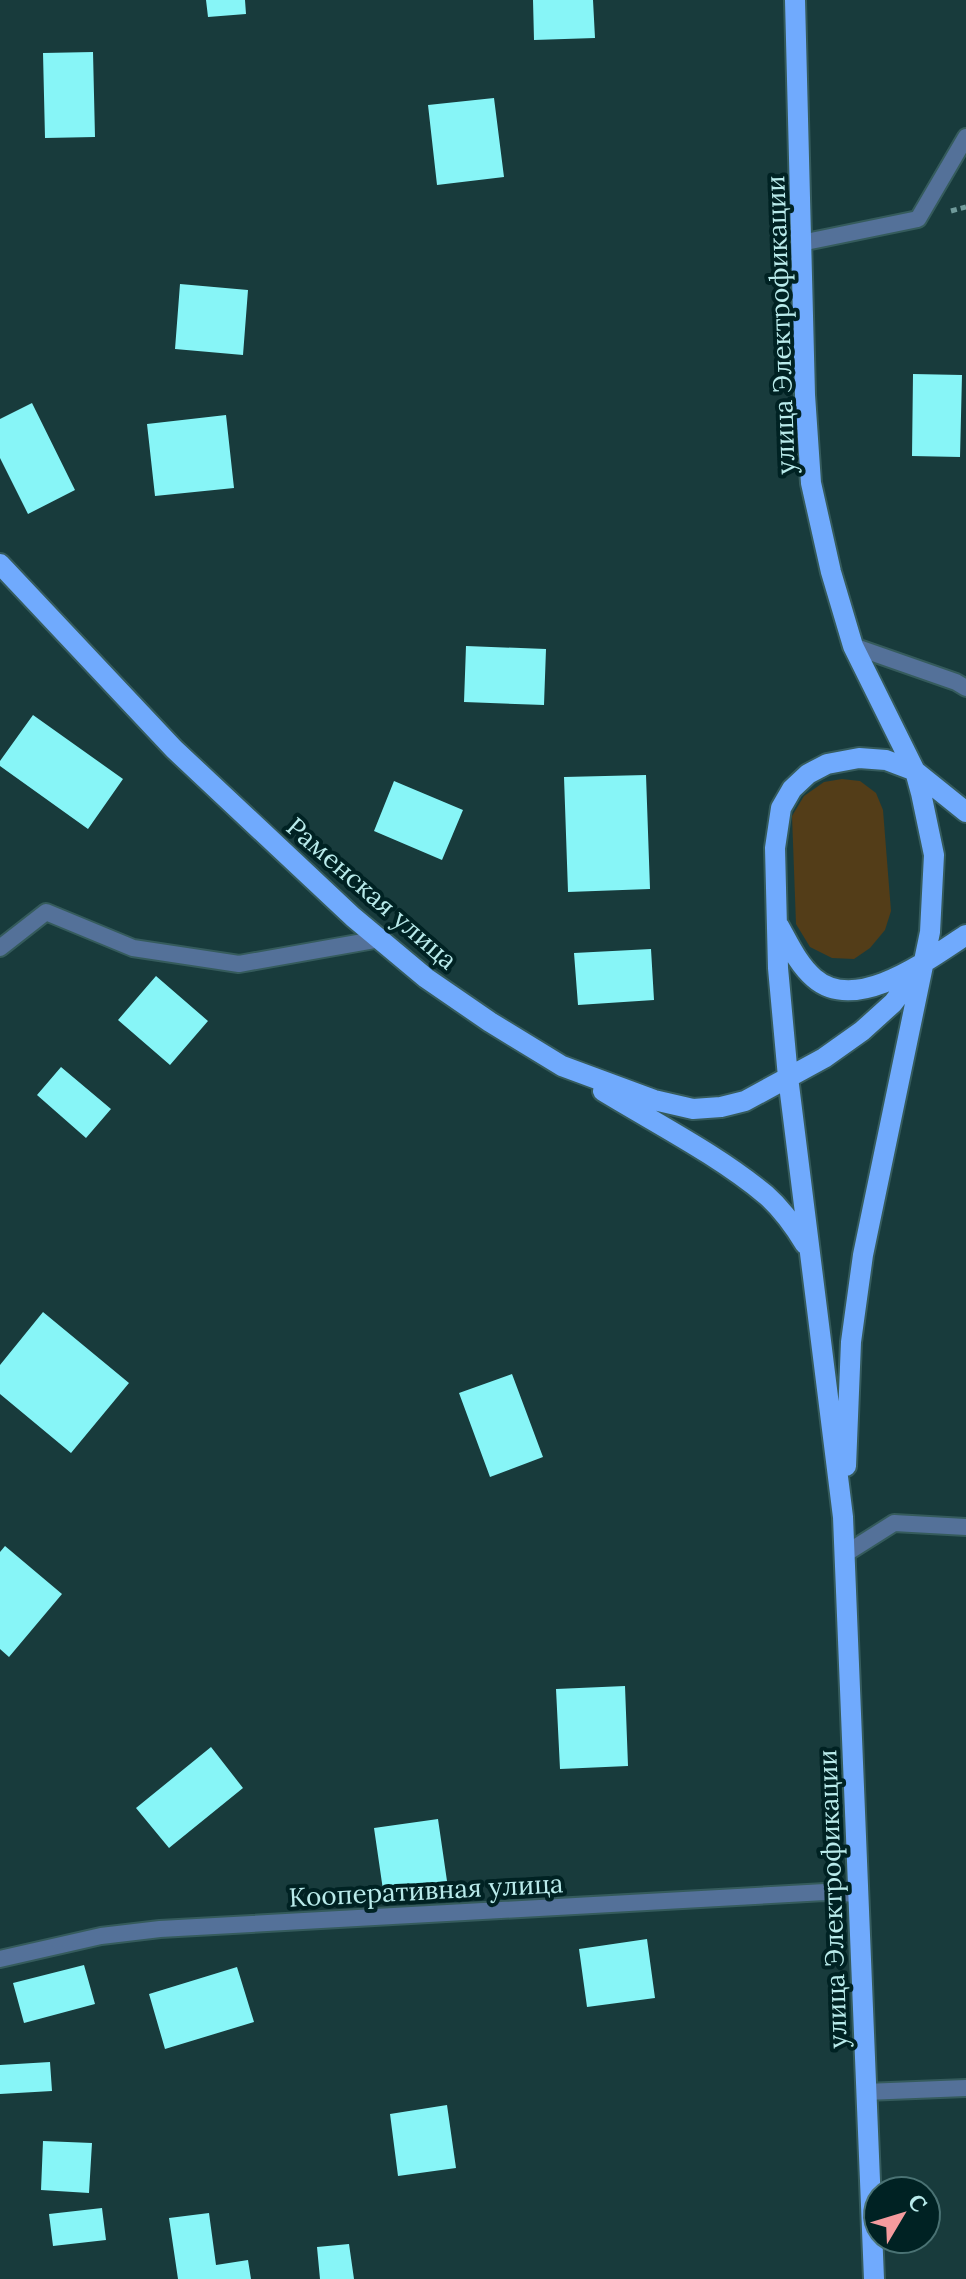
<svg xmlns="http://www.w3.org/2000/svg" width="966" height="2279" viewBox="0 0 966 2279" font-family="Lora,serif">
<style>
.green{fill:#533d18}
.building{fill:#87f5f7}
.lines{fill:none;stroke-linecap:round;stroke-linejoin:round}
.lane-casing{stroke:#355b5c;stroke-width:20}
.street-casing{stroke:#355b5c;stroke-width:20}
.primary-casing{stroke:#355b5c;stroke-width:24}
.path{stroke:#6f9a9a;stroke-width:5;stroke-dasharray:6 4;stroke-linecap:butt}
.lane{stroke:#547199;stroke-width:16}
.street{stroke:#547199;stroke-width:16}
.primary{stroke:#70aafd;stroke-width:20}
.labels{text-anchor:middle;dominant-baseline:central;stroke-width:8;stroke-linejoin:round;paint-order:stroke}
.street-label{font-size:26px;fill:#b9ebeb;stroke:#002223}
</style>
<rect width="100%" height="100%" fill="#183b3c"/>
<path class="green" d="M 842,779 L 860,781 L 876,793 L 883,810 L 891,911 L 885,930 L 870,948 L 854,959 L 832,958 L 810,947 L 796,924 L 792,816 L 804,796 L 824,782 Z"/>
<path class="building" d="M 206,0 L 245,0 L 246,14 L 208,17 Z
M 533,0 L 593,0 L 595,38 L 534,40 Z
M 93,52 L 95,137 L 45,138 L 43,53 Z
M 494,98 L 504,177 L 437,185 L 428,105 Z
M 180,284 L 248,290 L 243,355 L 175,349 Z
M 913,374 L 962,375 L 960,457 L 912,456 Z
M 32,403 L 75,490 L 28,514 L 0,458 L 0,419 Z
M 226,415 L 234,488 L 155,496 L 147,424 Z
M 466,646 L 546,649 L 544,705 L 464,702 Z
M 33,715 L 123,779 L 88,829 L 0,766 L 0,761 Z
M 646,775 L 650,889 L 568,892 L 564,777 Z
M 394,781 L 463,810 L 442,860 L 374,831 Z
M 651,949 L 654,1000 L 578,1005 L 574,953 Z
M 156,976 L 208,1021 L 170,1065 L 118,1020 Z
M 61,1067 L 111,1109 L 86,1138 L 37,1095 Z
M 43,1312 L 129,1383 L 71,1453 L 0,1394 L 0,1365 Z
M 512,1374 L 543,1457 L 490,1477 L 459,1393 Z
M 5,1546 L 62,1594 L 9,1657 L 0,1649 L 0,1552 Z
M 625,1686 L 628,1766 L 560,1769 L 556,1689 Z
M 211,1747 L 243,1788 L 169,1848 L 136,1808 Z
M 438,1819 L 447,1881 L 383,1890 L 374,1828 Z
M 647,1939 L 655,1998 L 587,2007 L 579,1949 Z
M 84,1965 L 95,2004 L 24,2023 L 13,1983 Z
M 237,1967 L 254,2022 L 165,2049 L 149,1994 Z
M 50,2062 L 52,2091 L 0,2094 L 0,2065 Z
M 447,2105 L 456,2168 L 398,2176 L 390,2114 Z
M 43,2141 L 92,2143 L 89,2193 L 41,2190 Z
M 102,2208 L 106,2240 L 53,2246 L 49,2214 Z
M 209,2213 L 216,2265 L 248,2260 L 251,2279 L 178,2279 L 169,2218 Z
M 349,2244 L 354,2279 L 320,2279 L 317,2247 Z"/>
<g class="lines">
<g class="lane-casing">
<path id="lane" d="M 801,243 L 918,219 L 966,137
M 853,646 L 956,682 L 966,688
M 0,948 L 46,912 L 133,948 L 239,964 L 380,939"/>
</g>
<g class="street-casing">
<path id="street" d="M 845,1554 L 894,1523 L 966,1527
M 0,1959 L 101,1936 L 160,1929 L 825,1892 L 857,1894
M 865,2092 L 966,2088"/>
</g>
<g class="primary-casing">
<path id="primary" d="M 795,0 L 805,395 L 811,483 L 831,572 L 853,646 L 915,771 L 921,793 L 934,855 L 930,932 L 863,1255 L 851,1342 L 846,1466
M 0,564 L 174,749 L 353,917 L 426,978 L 490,1022 L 562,1066 L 654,1100 L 693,1109 L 721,1107 L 745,1101 L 824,1058 L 862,1031 L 893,1003 L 918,970
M 779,926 C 789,944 798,964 814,978 C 856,1015 929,959 966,935
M 603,1091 C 657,1124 718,1155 766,1195 C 782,1209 794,1226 805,1244
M 874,2279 L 843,1517 L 788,1077 L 778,968 L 775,848 L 781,808 L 792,789 L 808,774 L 827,764 L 859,758 L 886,760 L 915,771 L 966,812"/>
</g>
<path class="path" d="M 951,211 L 966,207"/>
<use href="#lane" class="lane"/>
<use href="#street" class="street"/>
<use href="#primary" class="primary"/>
</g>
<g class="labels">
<g class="street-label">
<text transform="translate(780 325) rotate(-92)">улица Электрофикации</text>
<text transform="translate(372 893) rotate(41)">Раменская улица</text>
<text transform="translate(426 1890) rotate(-3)">Кооперативная улица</text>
<text transform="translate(832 1899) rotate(-92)">улица Электрофикации</text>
</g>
</g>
<g transform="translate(902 2215) rotate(52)"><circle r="38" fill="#002223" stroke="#4a7273" stroke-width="2"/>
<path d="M0-6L14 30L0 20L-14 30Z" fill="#f59b9e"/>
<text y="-12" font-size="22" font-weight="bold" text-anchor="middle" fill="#b9ebeb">С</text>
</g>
</svg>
